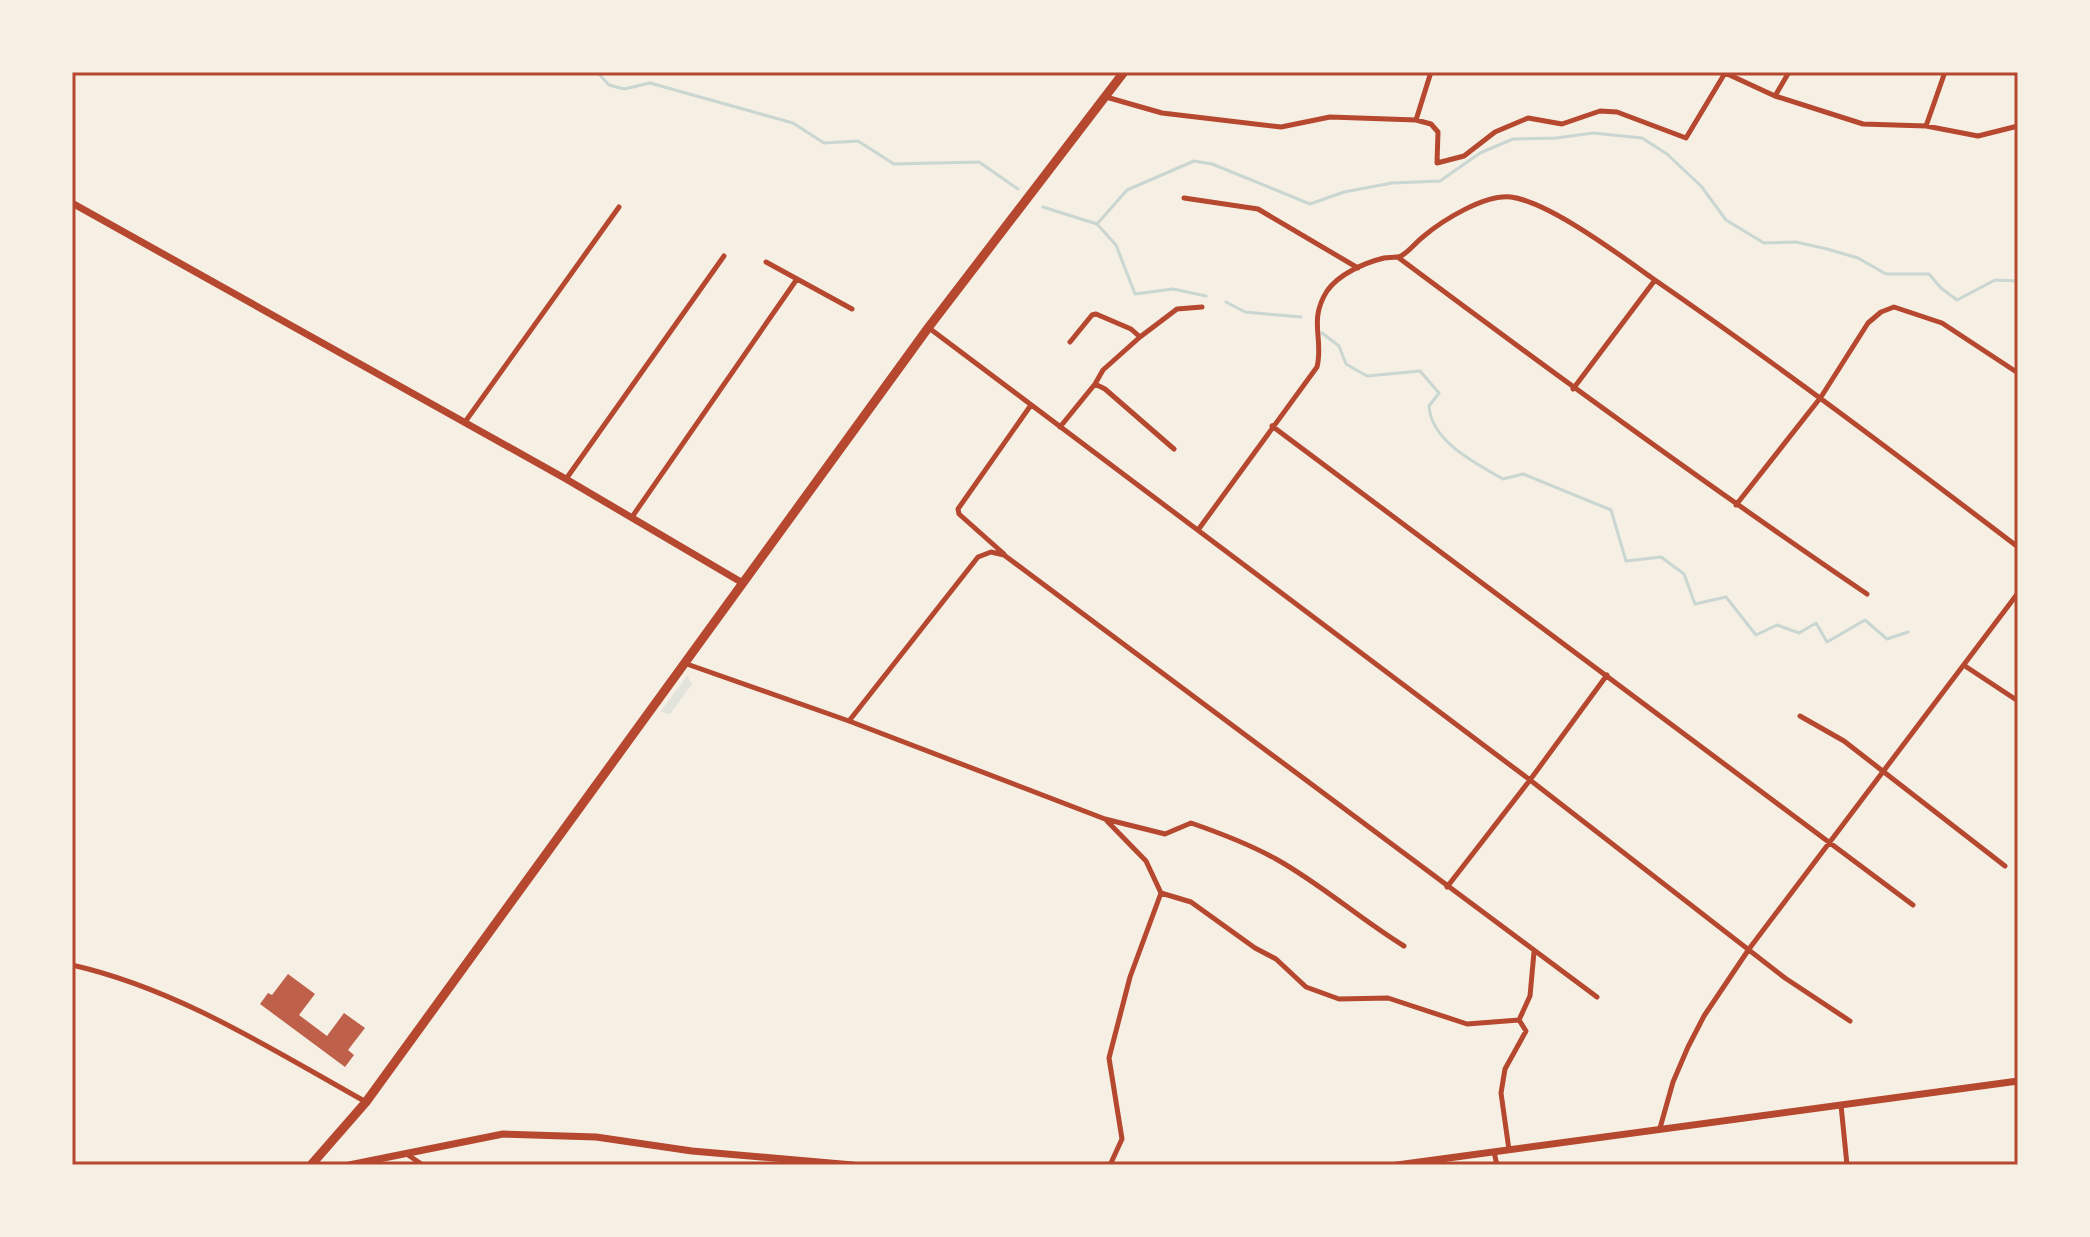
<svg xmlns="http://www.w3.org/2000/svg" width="2090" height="1237" viewBox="0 0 2090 1237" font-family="'Fira Sans',sans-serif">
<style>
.green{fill:#e2e4dc}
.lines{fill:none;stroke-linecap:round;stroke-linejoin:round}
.stream{stroke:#c9d6d2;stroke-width:3}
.building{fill:#bf614a}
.minor{stroke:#b5482f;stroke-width:5}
.tertiary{stroke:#b5482f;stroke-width:7}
.primary{stroke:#b5482f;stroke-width:9}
.neatline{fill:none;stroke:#b5482f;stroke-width:3}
</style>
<rect width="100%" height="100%" fill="#f6efe4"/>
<path class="green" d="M 687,676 L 692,684 L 670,714 L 660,712 Z"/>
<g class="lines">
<path class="stream" d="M 597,72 L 609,85 L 624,89 L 650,83 L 793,123 L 824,143 L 858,141 L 894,164 L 979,162 L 1018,189
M 1043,207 L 1097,224 L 1127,190 L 1194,161 L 1212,164 L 1310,204 L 1344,192 L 1392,183 L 1440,181 L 1480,153 L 1513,139 L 1556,138 L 1593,133 L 1642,138 L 1667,154 L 1701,186 L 1726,220 L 1764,243 L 1796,242 L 1827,249 L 1858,258 L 1886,274 L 1929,274 L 1941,288 L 1957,300 L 1995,280 L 2018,281
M 1097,224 L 1116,245 L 1135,294 L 1173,289 L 1206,296
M 1226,302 L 1245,312 L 1301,317
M 1322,333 L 1339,346 L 1346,364 L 1367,376 L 1420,371 L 1439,393 L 1429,406 C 1431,441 1475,463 1503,479 L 1523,474 L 1611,510 L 1626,561 L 1661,557 L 1684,574 L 1695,604 L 1726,597 L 1756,635 L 1777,625 L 1799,633 L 1816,623 L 1827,642 L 1865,620 L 1887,639 L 1908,632"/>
</g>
<path class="building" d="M 288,974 L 315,994 L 299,1015 L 327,1036 L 344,1013 L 365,1028 L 348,1050 L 354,1055 L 345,1067 L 260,1004 L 268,993 L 272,995 Z"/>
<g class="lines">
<path class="minor" d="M 1723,72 L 1775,96 L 1863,124 L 1926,126 L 1978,136 L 2018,126
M 1775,96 L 1789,72
M 1106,97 L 1162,113 L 1281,127 L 1330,117 L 1416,120 L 1431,72
M 1416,120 L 1431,124 L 1438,132 L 1437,163 L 1464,156 L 1495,132 L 1528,118 L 1562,124 L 1600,111 L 1617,112 L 1686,138 L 1725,73
M 1926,126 L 1945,72
M 1184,198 L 1258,209 L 1358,268
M 1399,258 C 1553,373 1708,486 1867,594
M 766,262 L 852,309
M 929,328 L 1530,780 L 1785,978 L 1850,1021
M 1140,337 L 1177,309 L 1202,307
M 1070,342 L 1092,315 L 1096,314 L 1131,329 L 1140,337 L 1103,370 L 1095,384
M 1573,389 L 1655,280
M 465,422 L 619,207
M 1272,426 L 1913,905
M 1060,427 L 1095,384 L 1105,389 L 1174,449
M 566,479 L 724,256
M 1736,505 L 1821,397 L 1868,323 L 1881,312 L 1894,307 L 1942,323 L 2018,373
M 632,517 L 797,279
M 1198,530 L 1317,367 C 1324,339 1308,321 1327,291 C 1339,274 1364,263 1384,258 C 1389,257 1396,258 1401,256 C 1410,251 1416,242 1424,236 C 1443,220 1485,194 1511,197 C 1549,202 1620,255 1652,278 C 1777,364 1897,455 2018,547
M 1004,554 L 959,514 L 958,509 L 1031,405
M 684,663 L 849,721 L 1105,819 L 1165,834 L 1191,823 C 1220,833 1249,844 1276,859 C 1321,884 1360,919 1404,946
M 1965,666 L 2018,701
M 1800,716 L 1844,741 L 2005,866
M 849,721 L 978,557 L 991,552 L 1004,555 L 1597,997
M 1107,821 L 1146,861 L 1161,893
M 1447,887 L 1530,780 L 1607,675
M 72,965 C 178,989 271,1049 366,1102
M 1519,1020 L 1530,996 L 1534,952
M 1841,1105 L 1847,1165
M 1660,1128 L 1673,1082 L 1688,1047 L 1704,1016 L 1749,949 L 2018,593
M 1494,1152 L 1497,1165
M 408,1155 L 423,1165
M 1110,1165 L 1122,1139 L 1109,1058 L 1130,977 L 1161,893 L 1191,902 L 1255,948 L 1276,959 L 1306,987 L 1339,999 L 1388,998 L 1467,1024 L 1519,1020 L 1526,1031 L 1505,1069 L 1501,1093 L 1509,1150"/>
<path class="tertiary" d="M 72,203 L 566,479 L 741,582
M 349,1165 L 503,1134 L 596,1137 L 692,1151 L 853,1165
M 1397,1165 L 2018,1081"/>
<path class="primary" d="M 311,1165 L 366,1102 L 928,328 L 1124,72"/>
</g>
<rect width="2090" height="1237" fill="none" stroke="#f6efe4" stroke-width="148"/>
<rect x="74" y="74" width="1942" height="1089" class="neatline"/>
</svg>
